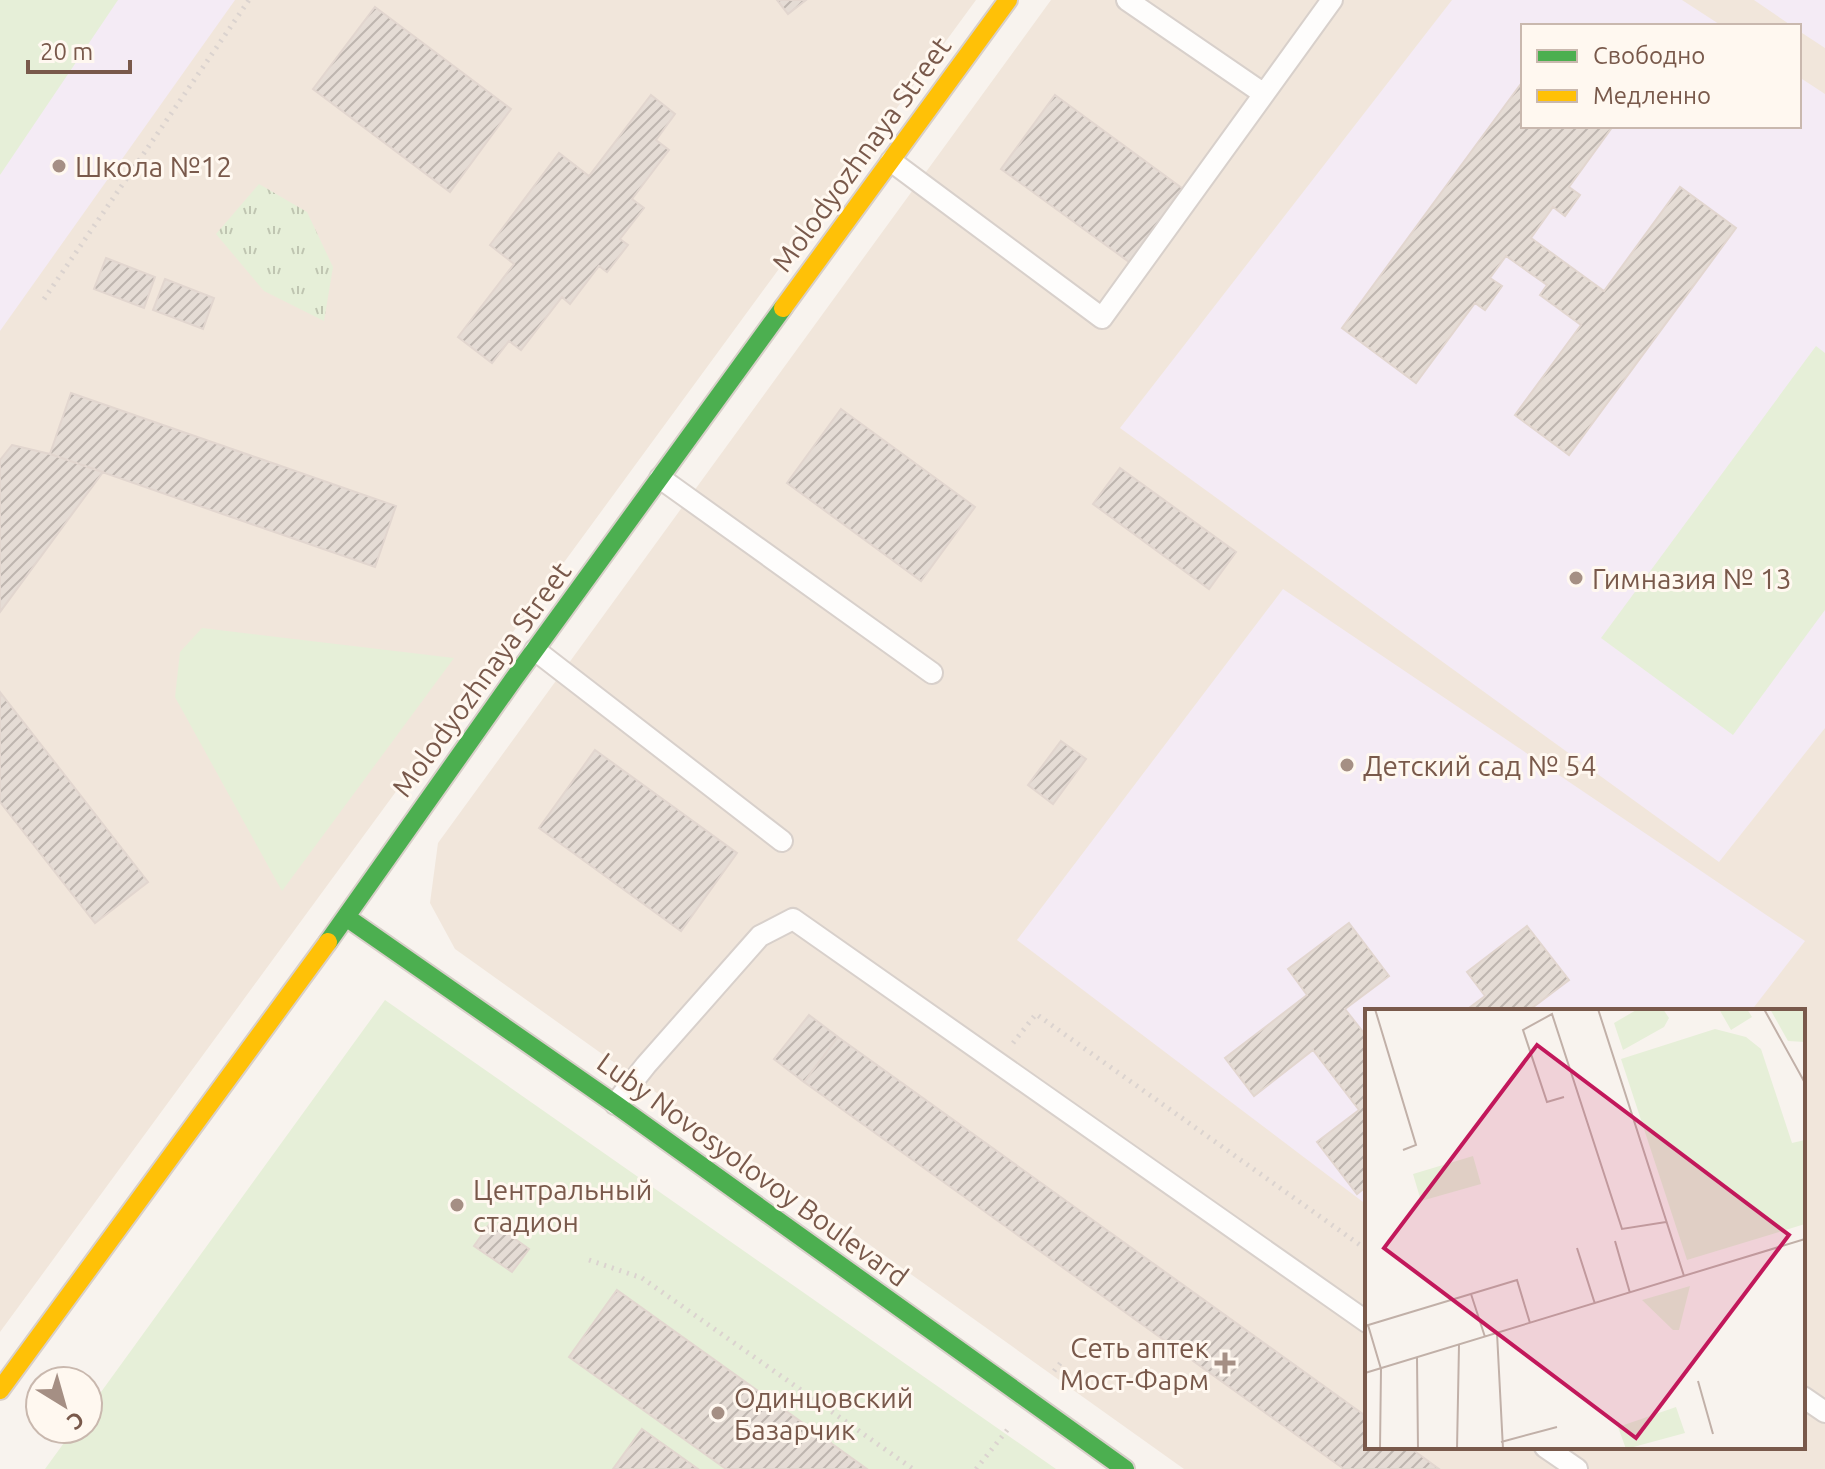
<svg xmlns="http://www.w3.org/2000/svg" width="1825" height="1469" viewBox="0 0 1825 1469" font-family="Ubuntu,sans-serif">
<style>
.residential{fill:#f1e6db;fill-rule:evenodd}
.education{fill:#f4ebf5}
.grass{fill:#e6efd8}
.park{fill:url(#park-tufts)}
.building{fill:url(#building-hatch);stroke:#e2d6cf;stroke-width:2}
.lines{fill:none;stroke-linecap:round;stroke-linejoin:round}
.lane-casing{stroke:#d8d0cb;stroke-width:24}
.fast-casing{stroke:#d8cfc9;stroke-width:22}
.slow-casing{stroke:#d8cfc9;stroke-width:22}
.path{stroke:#dbd3cf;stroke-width:5;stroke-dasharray:2 6;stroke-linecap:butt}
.lane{stroke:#fefdfc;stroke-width:20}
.fast{stroke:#4caf50;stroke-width:18}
.slow{stroke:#ffc107;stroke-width:18}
.poi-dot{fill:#a58f84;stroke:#fff8f0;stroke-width:3}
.labels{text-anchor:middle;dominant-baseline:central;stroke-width:6;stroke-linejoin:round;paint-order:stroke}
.street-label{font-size:28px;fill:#79594b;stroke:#fff8f0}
.poi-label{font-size:28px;fill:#79594b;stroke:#fff8f0;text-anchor:start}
.inset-road{fill:none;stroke:#c1b0a8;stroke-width:2}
.view{fill:#c2185b;fill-opacity:0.15;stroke:#c2185b;stroke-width:4}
.inset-edge{fill:none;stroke:#79594b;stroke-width:4}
</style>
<defs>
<pattern id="park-tufts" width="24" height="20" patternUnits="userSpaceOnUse" patternTransform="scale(2)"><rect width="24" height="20" fill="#e6efd8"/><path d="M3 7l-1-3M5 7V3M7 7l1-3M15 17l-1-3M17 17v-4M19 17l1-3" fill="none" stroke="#bfc5b1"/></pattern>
<pattern id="building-hatch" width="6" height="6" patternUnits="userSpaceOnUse" patternTransform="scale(2)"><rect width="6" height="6" fill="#e5dcd5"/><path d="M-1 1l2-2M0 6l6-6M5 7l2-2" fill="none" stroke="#beb5af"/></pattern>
</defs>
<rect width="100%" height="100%" fill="#f8f3ee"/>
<path class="residential" d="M 0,0 L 976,0 L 0,1332 Z
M 1051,0 L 1825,0 L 1825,1469 L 1184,1469 L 455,949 L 430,903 L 438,843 ZM 1523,26 L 1799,26 L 1799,126 L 1523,126 ZM 1367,1011 L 1803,1011 L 1803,1447 L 1367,1447 Z"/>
<path class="education" d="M 0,0 L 235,0 L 0,331 Z
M 1452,0 L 1682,0 L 1722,26 L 1523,26 L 1523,126 L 1799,126 L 1799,77 L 1825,94 L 1825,728 L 1719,862 L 1120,428 Z
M 1754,0 L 1825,0 L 1825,48 L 1799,31 L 1799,26 L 1792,26 Z
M 1283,589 L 1805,941 L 1751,1011 L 1367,1011 L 1367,1205 L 1017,940 Z"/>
<path class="grass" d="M 0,0 L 118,0 L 0,175 Z
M 1816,346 L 1825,353 L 1825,610 L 1733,735 L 1601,638 Z
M 202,628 L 454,658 L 282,891 L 175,697 L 180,652 Z
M 385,1000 L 1056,1469 L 45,1469 L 74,1429 L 88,1429 L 88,1410 Z"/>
<path class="park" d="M 259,184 L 307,212 L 333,267 L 324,321 L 264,291 L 216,234 Z"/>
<path class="building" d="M 777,0 L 806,0 L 788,14 Z
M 375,7 L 511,109 L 450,192 L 313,89 Z
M 1523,81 L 1523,126 L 1613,126 L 1569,187 L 1580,195 L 1565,216 L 1553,207 L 1531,238 L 1604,291 L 1680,187 L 1736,228 L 1569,455 L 1515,415 L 1581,325 L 1540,295 L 1547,285 L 1506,256 L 1490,278 L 1502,286 L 1485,310 L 1475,303 L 1416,383 L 1342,328 Z
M 651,95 L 675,114 L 656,140 L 669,150 L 632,199 L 644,208 L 620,239 L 628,245 L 607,272 L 599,266 L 570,304 L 562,297 L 521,350 L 509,341 L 492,363 L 458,337 L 514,264 L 490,245 L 559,153 L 589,176 Z
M 1055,95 L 1190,194 L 1136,267 L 1001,169 Z
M 106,258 L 155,277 L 144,308 L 94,289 Z
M 165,279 L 214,298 L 203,329 L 153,310 Z
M 71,393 L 396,506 L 375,567 L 50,454 Z
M 841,409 L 975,507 L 921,581 L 787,483 Z
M 12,445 L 50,454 L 103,472 L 0,612 L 0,460 Z
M 1120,468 L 1236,552 L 1209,589 L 1093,504 Z
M 0,692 L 148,882 L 95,923 L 0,802 Z
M 1061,741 L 1086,759 L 1053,804 L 1028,785 Z
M 595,750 L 737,853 L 681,931 L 539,828 Z
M 1349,923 L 1389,976 L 1345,1009 L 1367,1037 L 1367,1186 L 1357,1194 L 1317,1142 L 1359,1110 L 1313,1050 L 1254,1096 L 1225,1058 L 1307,995 L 1288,969 Z
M 1527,926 L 1569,980 L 1528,1011 L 1465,1011 L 1485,996 L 1467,972 Z
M 809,1015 L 838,1037 L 804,1082 L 774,1059 Z
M 838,1037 L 1367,1417 L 1367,1447 L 1409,1447 L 1439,1469 L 1344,1469 L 804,1082 Z
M 491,1222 L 529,1249 L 512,1272 L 474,1246 Z
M 617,1290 L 867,1469 L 726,1469 L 569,1357 Z
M 642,1429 L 698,1469 L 613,1469 Z"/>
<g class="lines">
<g class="lane-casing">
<path id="lane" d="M 1127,0 L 1264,94
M 891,161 L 1102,318 L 1332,0
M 660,478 L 932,673
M 535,650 L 782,841
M 615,1104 L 646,1065 L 760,936 L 793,919 L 1367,1322
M 1803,1397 L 1825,1412
M 1545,1447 L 1577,1469"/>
</g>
<g class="fast-casing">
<path id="fast" d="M 346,917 L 615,1104 L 1125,1469
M 328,942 L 513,680 L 783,308"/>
</g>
<g class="slow-casing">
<path id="slow" d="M 783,308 L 1008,0
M 0,1390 L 328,942"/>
</g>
<path class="path" d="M 44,299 L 249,0
M 1013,1043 L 1036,1014 L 1367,1250
M 589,1260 L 642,1278 L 913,1469
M 1054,1371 L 1062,1361
M 976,1469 L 1008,1429"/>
<use href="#lane" class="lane"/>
<use href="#fast" class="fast"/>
<use href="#slow" class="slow"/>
</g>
<g class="poi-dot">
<circle cx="59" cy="166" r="8"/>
<circle cx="1576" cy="578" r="8"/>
<circle cx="1347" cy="765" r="8"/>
<circle cx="457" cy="1205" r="8"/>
<path d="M1221 1351h8v8h8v8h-8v8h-8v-8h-8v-8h8z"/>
<circle cx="718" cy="1413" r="8"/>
</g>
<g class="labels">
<g class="street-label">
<text transform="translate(861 154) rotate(-54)">Molodyozhnaya Street</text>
<text transform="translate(481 679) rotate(-54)">Molodyozhnaya Street</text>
<text transform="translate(753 1169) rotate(36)">Luby Novosyolovoy Boulevard</text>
</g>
<g class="poi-label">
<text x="75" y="166">Школа №12</text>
<text x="1592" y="578">Гимназия № 13</text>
<text x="1363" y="765">Детский сад № 54</text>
<text x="473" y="1189">Центральный<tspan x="473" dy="32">стадион</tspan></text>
<text x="1209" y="1347" text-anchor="end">Сеть аптек<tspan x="1209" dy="32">Мост-Фарм</tspan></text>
<text x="734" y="1397">Одинцовский<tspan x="734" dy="32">Базарчик</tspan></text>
</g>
</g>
<g transform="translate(1365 1009)">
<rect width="440" height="440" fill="#f8f3ee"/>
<path d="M 354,0 L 382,0 L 387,8 L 366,21 ZM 350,20 L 381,28 L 396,40 L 427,134 L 440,131 L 440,215 L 322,251 L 256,50 ZM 108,147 L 116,175 L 56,192 L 48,165 ZM 325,277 L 314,321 L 308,321 L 277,291 ZM 311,398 L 320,424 L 261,440 L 253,418 Z" fill="#e6efd8"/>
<path d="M 273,0 L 298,0 L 304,9 L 299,18 L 258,41 L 249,14 ZM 405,0 L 440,0 L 440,33 L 423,32 Z" fill="#e6efd8"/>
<path class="inset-road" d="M 10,0 L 51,136 L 38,141M 233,0 L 319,267M 399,0 L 440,74M 199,88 L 182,93 L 158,21 L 187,5 L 257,220 L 301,213M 250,232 L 265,284M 212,239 L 230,295M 106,285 L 120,328M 3,316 L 16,360 L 15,440M 0,317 L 152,271 L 165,314M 132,324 L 138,440M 52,349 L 53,440M 0,364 L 440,230M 333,372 L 348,425M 136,433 L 192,418M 92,440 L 94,336"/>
<path class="view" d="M 172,36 L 424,226 L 271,429 L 19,239 Z"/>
<rect width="440" height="440" class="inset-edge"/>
</g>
<rect x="1521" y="24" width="280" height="104" fill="#fff8f0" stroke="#c9b8ae" stroke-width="2"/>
<rect x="1537" y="50" width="40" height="12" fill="#4caf50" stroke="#c9b8ae" stroke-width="2"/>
<text x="1593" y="64" font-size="24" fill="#79594b">Свободно</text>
<rect x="1537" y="90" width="40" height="12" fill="#ffc107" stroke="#c9b8ae" stroke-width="2"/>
<text x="1593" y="104" font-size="24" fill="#79594b">Медленно</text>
<g transform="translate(64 1405) rotate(143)"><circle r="38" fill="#fff8f0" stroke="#c9b8ae" stroke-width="2"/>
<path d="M0-6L14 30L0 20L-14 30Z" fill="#a58f84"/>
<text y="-12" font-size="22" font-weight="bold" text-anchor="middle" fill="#79594b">С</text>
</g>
<path d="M28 60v12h102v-12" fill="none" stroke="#79594b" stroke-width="4"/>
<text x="40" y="60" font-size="24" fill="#79594b" stroke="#fff8f0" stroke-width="6" paint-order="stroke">20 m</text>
</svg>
